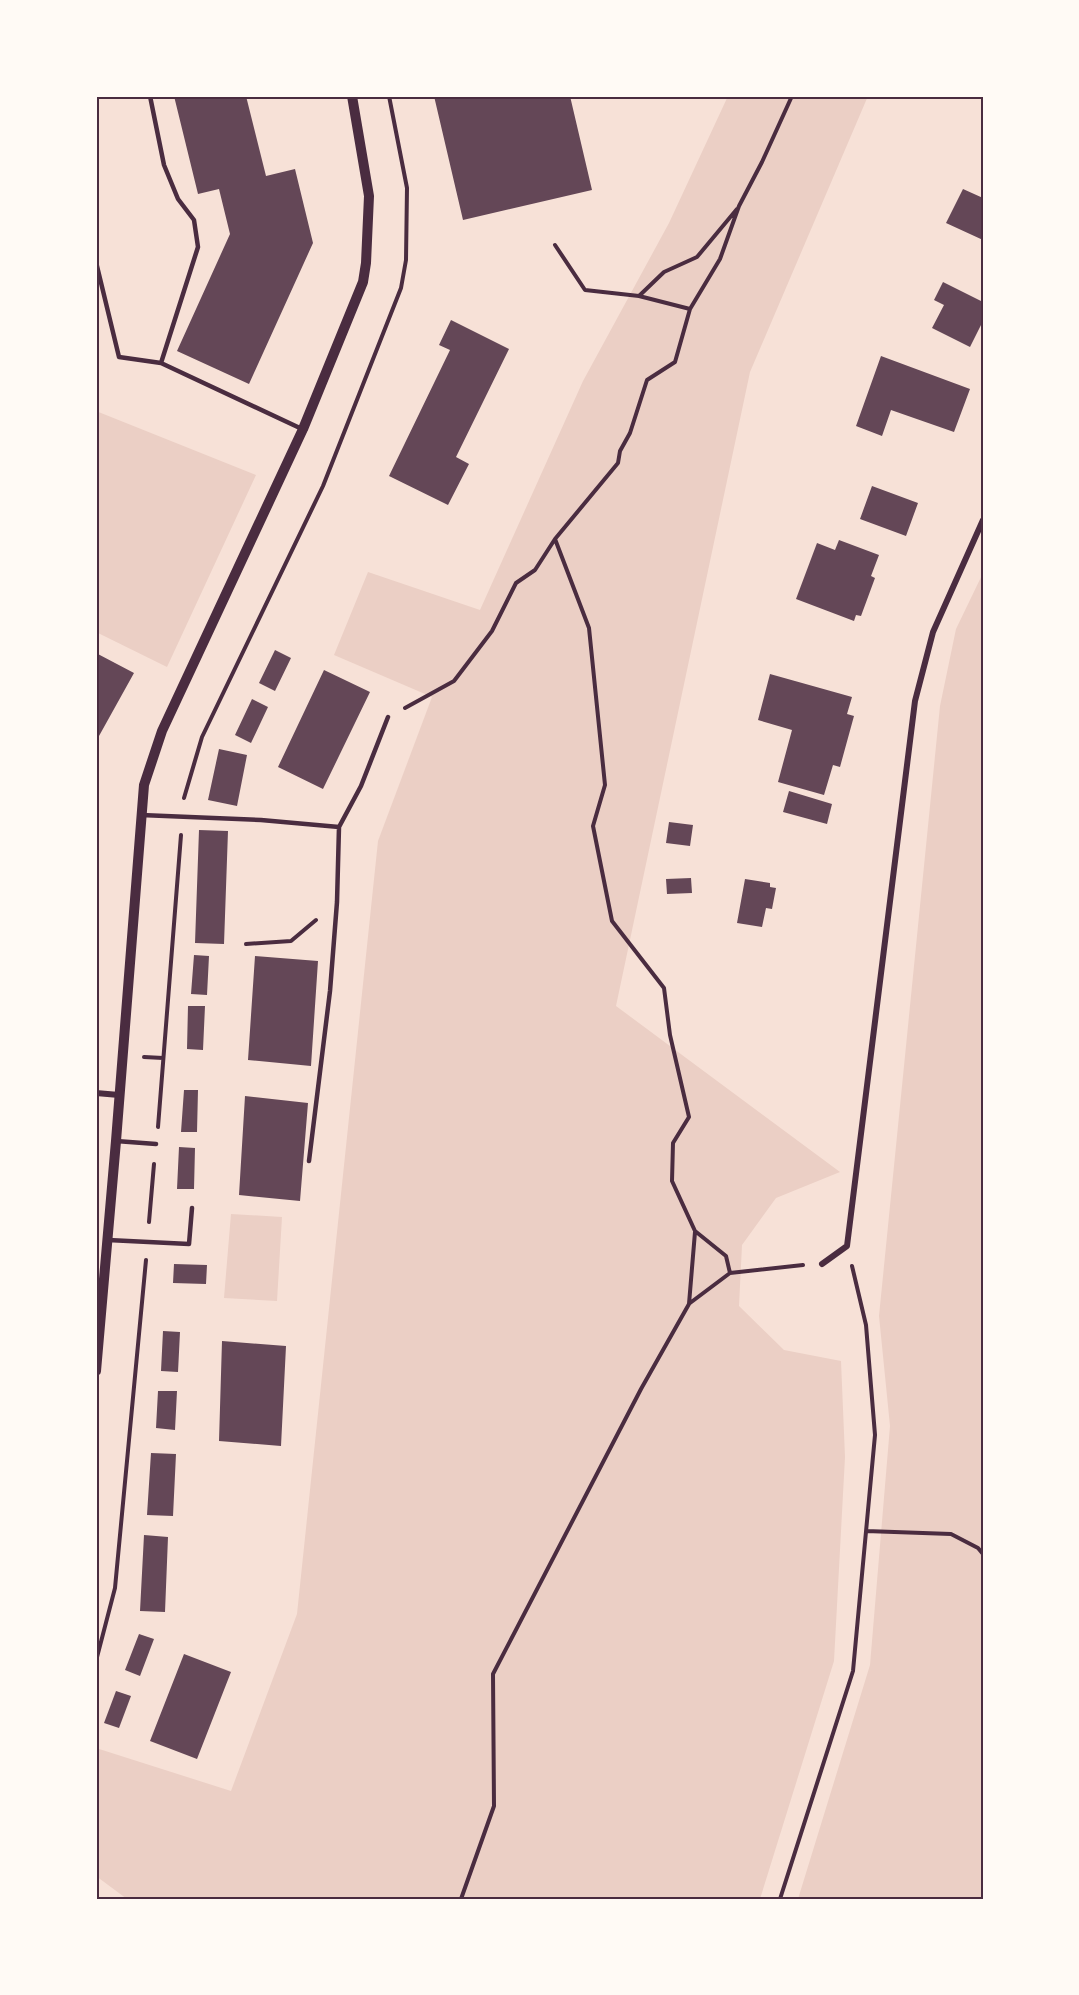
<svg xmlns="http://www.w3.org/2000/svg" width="1079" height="1995" viewBox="0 0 1079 1995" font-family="'Open Sans',sans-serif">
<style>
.green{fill:#ebcfc5}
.building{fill:#644757}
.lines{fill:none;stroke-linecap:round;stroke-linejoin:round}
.path{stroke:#4a2c40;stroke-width:4}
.service{stroke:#4a2c40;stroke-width:4.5}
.minor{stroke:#4a2c40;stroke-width:6}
.tertiary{stroke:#4a2c40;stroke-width:10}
.neatline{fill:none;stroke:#4a2c40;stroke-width:2}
</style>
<rect width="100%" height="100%" fill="#f7e1d7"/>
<path class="green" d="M 728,96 L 868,96 L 750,372 L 616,1006 L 840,1172 L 776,1198 L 742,1245 L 739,1306 L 784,1350 L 841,1361 L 845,1457 L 834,1661 L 760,1899 L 127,1899 L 96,1876 L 96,1748 L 231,1791 L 297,1614 L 378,841 L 432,697 L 334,655 L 368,572 L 480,610 L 583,381 L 669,223 Z
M 96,411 L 256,475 L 167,667 L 96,632 Z
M 983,573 L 983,1899 L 798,1899 L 870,1665 L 890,1426 L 879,1316 L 940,706 L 956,629 Z
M 231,1214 L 282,1217 L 277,1301 L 224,1298 Z"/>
<path class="building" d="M 174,96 L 246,96 L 266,176 L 295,169 L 313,243 L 249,384 L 177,351 L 230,234 L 219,189 L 198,194 Z
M 434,96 L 570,96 L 592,190 L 463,220 Z
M 963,189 L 983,198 L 983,240 L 946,223 Z
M 943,282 L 983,302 L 983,321 L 970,347 L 932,328 L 944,305 L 934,300 Z
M 451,320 L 509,349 L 456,457 L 469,464 L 448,505 L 389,476 L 450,350 L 439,345 Z
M 881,356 L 970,389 L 954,432 L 891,410 L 882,436 L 856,426 Z
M 872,486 L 918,503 L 906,536 L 860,519 Z
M 839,540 L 879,555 L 871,576 L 875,578 L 861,616 L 856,615 L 854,621 L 796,599 L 817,543 L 835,550 Z
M 275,650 L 291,658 L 275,691 L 259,683 Z
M 96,653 L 134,673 L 99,736 L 98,755 L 96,755 Z
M 324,670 L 370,692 L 323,789 L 278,767 Z
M 770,674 L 852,697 L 847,714 L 854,716 L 840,767 L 833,765 L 824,795 L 778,782 L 792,730 L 758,720 Z
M 252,699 L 268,707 L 251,743 L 235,735 Z
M 219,749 L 247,755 L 237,806 L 208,800 Z
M 789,791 L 832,804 L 827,824 L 783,812 Z
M 669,822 L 693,825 L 690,846 L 666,843 Z
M 199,830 L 228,831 L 224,944 L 195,943 Z
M 691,878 L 692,893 L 667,894 L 666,879 Z
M 745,879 L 770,883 L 770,887 L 776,888 L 772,909 L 766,908 L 762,927 L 737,923 Z
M 194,955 L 209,956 L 207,995 L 191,994 Z
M 255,956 L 318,961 L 311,1066 L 248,1060 Z
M 188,1006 L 205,1006 L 203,1050 L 187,1049 Z
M 184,1090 L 198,1090 L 197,1132 L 181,1132 Z
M 245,1096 L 308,1103 L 300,1201 L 239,1195 Z
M 179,1147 L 195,1148 L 194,1189 L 177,1189 Z
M 174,1264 L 207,1265 L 206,1284 L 173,1283 Z
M 163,1331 L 180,1332 L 178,1372 L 161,1371 Z
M 222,1341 L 286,1346 L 281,1446 L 219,1441 Z
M 158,1391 L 177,1391 L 175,1430 L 156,1428 Z
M 151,1453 L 176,1454 L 173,1516 L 147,1515 Z
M 144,1535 L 168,1537 L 165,1612 L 140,1611 Z
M 139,1634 L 154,1639 L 140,1676 L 125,1670 Z
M 184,1654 L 231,1672 L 197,1759 L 150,1741 Z
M 116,1691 L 131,1696 L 119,1728 L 104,1723 Z"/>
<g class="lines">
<path class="path" d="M 555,245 L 585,290 L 639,296 L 690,309
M 639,296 L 664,272 L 697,257 L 737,209
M 555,539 L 589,628 L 605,785 L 593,826 L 612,921 L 664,988 L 670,1035 L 689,1117 L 673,1143 L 672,1181 L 695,1231 L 726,1256 L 730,1273 L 803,1265
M 405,708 L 454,681 L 492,631 L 516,583 L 535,570 L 555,539 L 618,463 L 620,451 L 630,433 L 647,380 L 675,362 L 690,309 L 720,259 L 739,206 L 762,162 L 792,96
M 184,798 L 202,737 L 323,486 L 401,288 L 406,260 L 407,188 L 389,96
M 246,944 L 291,941 L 316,920
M 144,1057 L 163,1058
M 158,1127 L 181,835
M 149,1222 L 154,1164
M 690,1303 L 730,1273
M 866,1531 L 951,1534 L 978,1548 L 983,1554
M 96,1661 L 115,1588 L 146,1260
M 461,1899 L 494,1806 L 493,1674 L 641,1389 L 689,1304 L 695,1232
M 780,1899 L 853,1671 L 875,1435 L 866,1325 L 852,1266"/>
<path class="service" d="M 150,96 L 164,165 L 178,199 L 194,220 L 198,247 L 161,363 L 302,429
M 96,262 L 119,357 L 161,363
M 141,815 L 261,820 L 339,827
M 116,1141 L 156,1144
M 309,1161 L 330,991 L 337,902 L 339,827 L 361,786 L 388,717
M 108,1240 L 189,1244 L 192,1208"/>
<path class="minor" d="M 96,1093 L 119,1095
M 822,1264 L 847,1246 L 915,701 L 933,632 L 983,520"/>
<path class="tertiary" d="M 96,1371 L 116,1141 L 144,785 L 162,731 L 303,429 L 363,282 L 366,263 L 369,196 L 352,96"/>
</g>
<rect width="1079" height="1995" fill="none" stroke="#fffaf5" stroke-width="195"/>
<rect x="98" y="98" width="884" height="1800" class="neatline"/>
</svg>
